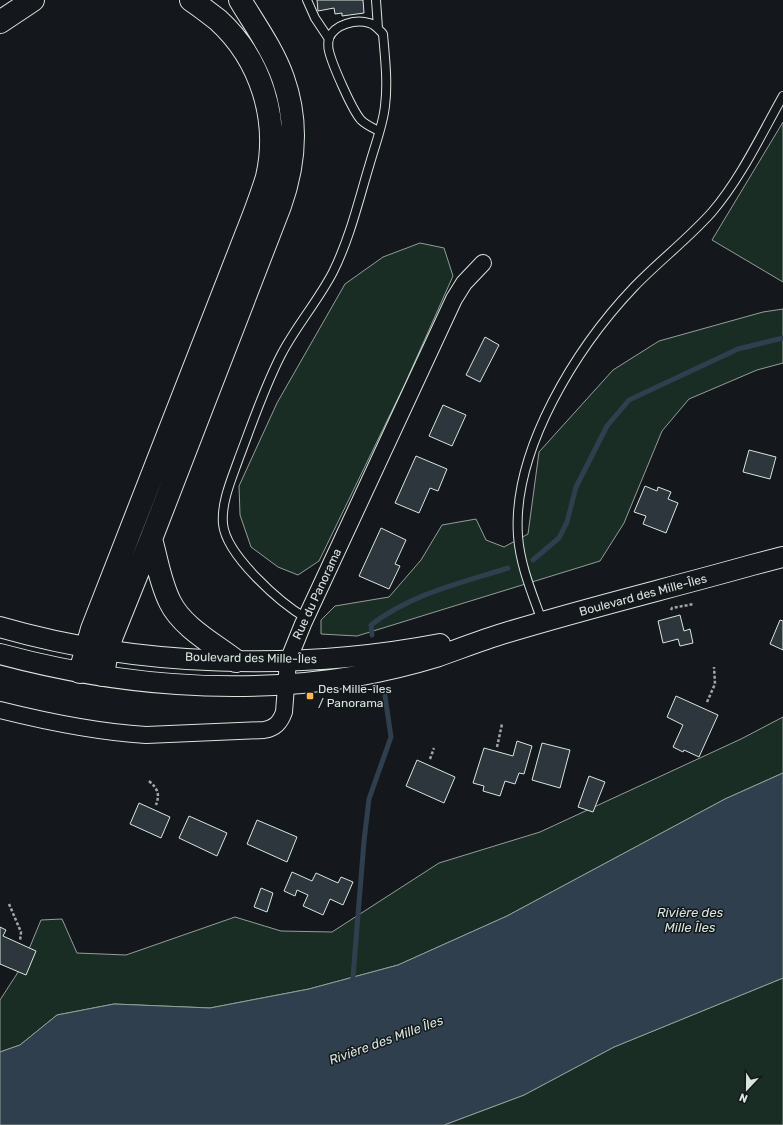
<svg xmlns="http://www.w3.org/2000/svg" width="783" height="1125" viewBox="0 0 783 1125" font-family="Rubik,sans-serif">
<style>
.green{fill:#1a2d24;stroke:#939e99}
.water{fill:#2f3f4d;stroke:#939e99}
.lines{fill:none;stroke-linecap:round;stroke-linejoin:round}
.stream{stroke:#2f3f4d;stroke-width:5}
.building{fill:#2c363c;stroke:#d8e6dc}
.service-casing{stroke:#d8e6dc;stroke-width:10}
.minor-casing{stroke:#d8e6dc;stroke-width:18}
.tertiary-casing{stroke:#d8e6dc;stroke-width:22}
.motorway-casing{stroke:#d8e6dc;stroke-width:24}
.path{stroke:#9da8a2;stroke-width:2.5;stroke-dasharray:3 2;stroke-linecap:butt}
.service{stroke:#14181c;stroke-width:8}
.minor{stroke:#14181c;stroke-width:16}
.tertiary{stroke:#14181c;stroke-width:20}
.motorway{stroke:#14181c;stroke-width:22}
.poi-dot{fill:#ffb74d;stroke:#14181c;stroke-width:1.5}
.labels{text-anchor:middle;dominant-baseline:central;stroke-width:3;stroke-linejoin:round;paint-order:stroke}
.street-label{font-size:12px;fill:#d8e6dc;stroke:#14181c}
.poi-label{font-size:12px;fill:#d8e6dc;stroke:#14181c;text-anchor:start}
.water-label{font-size:13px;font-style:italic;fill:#d8e6dc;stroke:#14181c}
</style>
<rect width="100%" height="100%" fill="#14181c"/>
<path class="green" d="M 783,122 L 783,282 L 712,240 Z
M 420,243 L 444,248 L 453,276 L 404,386 L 319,561 L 298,575 L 278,567 L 251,547 L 240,515 L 239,486 L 277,403 L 345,284 L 383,257 Z
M 783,309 L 783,363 L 757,370 L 689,399 L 662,431 L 624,523 L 600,561 L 357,636 L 321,634 L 321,620 L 335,606 L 389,597 L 421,560 L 442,525 L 476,519 L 486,540 L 504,547 L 528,534 L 539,452 L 613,370 L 659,341 L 763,312 Z
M 783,717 L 783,773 L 725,799 L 507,916 L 398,965 L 309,989 L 210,1008 L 114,1004 L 57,1015 L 20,1045 L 0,1052 L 0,1000 L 22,966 L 41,920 L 62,919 L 77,953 L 126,955 L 235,917 L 281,931 L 332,932 L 439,863 L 540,832 L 741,739 Z
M 783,978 L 783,1125 L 444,1125 L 524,1095 L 614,1047 Z"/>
<path class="water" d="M 783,773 L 783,978 L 614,1047 L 524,1095 L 444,1125 L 0,1125 L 0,1052 L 20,1045 L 57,1015 L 114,1004 L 210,1008 L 309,989 L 398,965 L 507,916 L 725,799 Z"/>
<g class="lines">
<path class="stream" d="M 533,560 L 559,538 L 567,522 L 576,487 L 607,426 L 629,400 L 738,349 L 783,338
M 372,635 L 371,625 C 411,594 461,583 508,568
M 353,984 L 353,977 L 364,841 L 369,799 L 391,737 L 385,696"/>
</g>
<path class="building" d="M 317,0 L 363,0 L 364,13 L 342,16 L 342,13 L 335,14 L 334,8 L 318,11 Z
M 485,337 L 499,345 L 480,382 L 466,375 Z
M 443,405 L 466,415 L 452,446 L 429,436 Z
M 749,450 L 776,457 L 770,479 L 743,472 Z
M 416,456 L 447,469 L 438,491 L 430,488 L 419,513 L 395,503 Z
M 645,486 L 657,491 L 658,487 L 671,492 L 668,499 L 678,503 L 666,533 L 643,524 L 646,516 L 634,512 Z
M 381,528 L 406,540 L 395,564 L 400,566 L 389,589 L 359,576 Z
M 680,615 L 684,631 L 690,629 L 693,643 L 680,646 L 678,639 L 663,643 L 658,621 Z
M 780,620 L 783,621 L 783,650 L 770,644 Z
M 676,696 L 718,715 L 699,757 L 684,750 L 683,752 L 673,747 L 683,725 L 667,717 Z
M 517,741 L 532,746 L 524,774 L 519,773 L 515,784 L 505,781 L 500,796 L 483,791 L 484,786 L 473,783 L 484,748 L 513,756 Z
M 542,743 L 570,750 L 560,788 L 532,780 Z
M 417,760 L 455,777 L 444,803 L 406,786 Z
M 589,776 L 605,782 L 593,812 L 578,807 Z
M 139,803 L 170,817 L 161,838 L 130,824 Z
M 189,816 L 227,833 L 217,856 L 179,838 Z
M 257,820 L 297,837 L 287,862 L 247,844 Z
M 292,872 L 312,881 L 316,873 L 338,883 L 341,877 L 353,882 L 343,905 L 330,899 L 323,915 L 303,906 L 308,895 L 297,890 L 295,896 L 284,891 Z
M 261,888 L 273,893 L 267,912 L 254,907 Z
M 0,927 L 6,930 L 3,936 L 36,951 L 26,975 L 0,964 Z"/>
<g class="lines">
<g class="service-casing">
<path id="service" d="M 307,0 L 315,18 L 329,39
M 376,0 L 378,28
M 306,618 C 280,603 226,555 223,524 C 221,502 232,478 239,458 C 252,424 264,388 281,355 C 296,326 318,301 333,272 C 350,238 359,199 370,163 C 375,145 383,125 385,106 C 388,82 385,58 383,34 C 379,30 375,24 369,23 C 356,19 335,24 329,38 C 328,41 328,48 329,51 C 332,64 352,110 361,120 C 366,125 373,128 379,131
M 542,621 C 532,593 520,565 518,536 C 512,450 577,347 634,287 C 659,261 688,239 712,212 C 741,178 761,135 783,96"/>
</g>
<g class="minor-casing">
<path id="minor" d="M 0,710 C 48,722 97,732 146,735 L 264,730 C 275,728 280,723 284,712 L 288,661 L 303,624 L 454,299 L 464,283 L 483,263"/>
</g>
<g class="tertiary-casing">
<path id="tertiary" d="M 0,627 C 138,667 299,671 440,644
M 0,654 C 115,685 238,696 357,676 C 384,671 410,665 436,657 C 459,649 482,640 505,633 C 587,608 670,588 752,565 L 783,557"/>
</g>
<g class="motorway-casing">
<path id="motorway" d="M 0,22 L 33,0
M 151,539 C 157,560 160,582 170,602 C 182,627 214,644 236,661
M 80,672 L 92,629 L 253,217 C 258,204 263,190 267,177 C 280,120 261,59 218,20 C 209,13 200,6 191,0
M 103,675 L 107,651 L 112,636 L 151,539 L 280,206 C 295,164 298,120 283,78 C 273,50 255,25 240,0"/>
</g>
<path class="path" d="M 671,610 L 672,608 L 694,604
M 707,702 L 715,684 L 714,667
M 497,747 L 502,724
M 430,759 L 434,748
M 149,781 C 158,789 160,794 156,805
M 9,904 L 21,932 L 20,941"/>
<use href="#service" class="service"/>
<use href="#minor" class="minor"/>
<use href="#tertiary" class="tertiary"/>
<use href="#motorway" class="motorway"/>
</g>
<rect class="poi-dot" x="306" y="692" width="8" height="8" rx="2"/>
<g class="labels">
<g class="street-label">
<text transform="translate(317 594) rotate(-65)">Rue du Panorama</text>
<text transform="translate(643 595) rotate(-15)">Boulevard des Mille-Îles</text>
<text transform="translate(251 658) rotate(1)">Boulevard des Mille-Îles</text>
</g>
<g class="poi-label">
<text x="318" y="689">Des Mille-îles<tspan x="318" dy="14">/ Panorama</tspan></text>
</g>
<g class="water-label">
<text x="690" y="912">Rivière des<tspan x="690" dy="15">Mille Îles</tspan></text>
<text transform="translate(386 1040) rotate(-20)">Rivière des Mille Îles</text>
</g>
</g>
<g transform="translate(747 1089) rotate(202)" stroke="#14181c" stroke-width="3" paint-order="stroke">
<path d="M0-3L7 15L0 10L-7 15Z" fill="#d8e6dc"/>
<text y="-6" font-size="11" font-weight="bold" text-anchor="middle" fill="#d8e6dc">N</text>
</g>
</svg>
